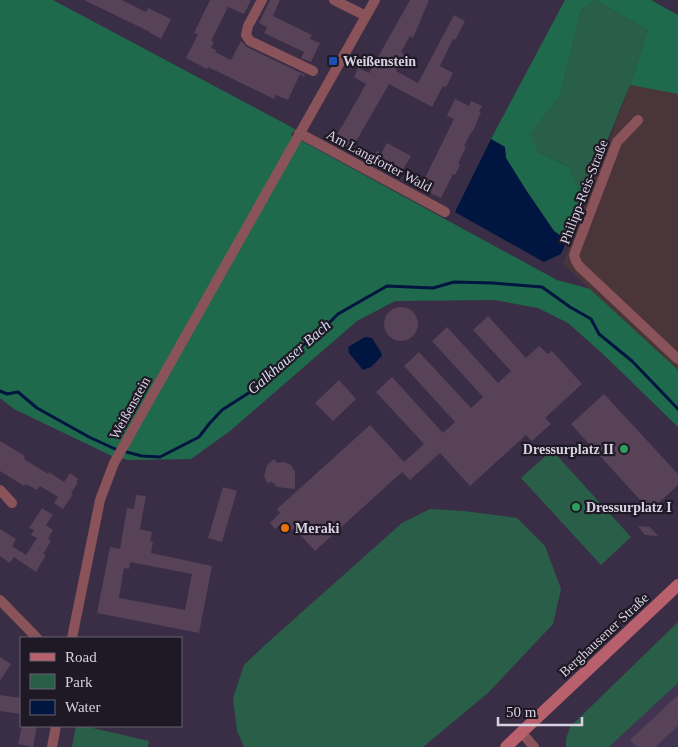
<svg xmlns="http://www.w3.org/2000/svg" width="678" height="747" viewBox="0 0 678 747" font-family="Georgia,serif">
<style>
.commercial{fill:#49353a}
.built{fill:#423352}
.green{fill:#295f48}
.forest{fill:#1f6a4c}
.water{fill:#00153f}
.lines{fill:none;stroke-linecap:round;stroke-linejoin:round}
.stream{stroke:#00153f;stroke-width:3}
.building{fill:#574258;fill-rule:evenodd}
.minor{stroke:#8a5259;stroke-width:10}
.secondary{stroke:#b9606d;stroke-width:12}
.transit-dot{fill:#1a4fb4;stroke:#1e1924;stroke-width:2}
.leisure-dot{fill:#2e9e5b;stroke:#1e1924;stroke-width:2}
.food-dot{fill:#e8710a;stroke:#1e1924;stroke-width:2}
.labels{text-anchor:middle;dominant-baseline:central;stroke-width:4.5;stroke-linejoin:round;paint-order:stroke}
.poi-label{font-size:14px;font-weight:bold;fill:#d8d1e1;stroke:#1e1924;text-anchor:start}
.street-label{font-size:14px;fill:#d8d1e1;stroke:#1e1924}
.water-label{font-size:15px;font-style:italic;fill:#d2def0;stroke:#1e1924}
</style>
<rect width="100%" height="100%" fill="#392e46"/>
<path class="commercial" d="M 630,85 L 678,94 L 678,370 L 563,264 Z"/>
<path class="built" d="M 678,683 L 678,747 L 609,747 Z"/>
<path class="green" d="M 595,0 L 648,30 L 630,85 L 583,200 L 569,167 L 538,152 L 528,134 L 560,96 L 581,10 Z
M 552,450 L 631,537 L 601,565 L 521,478 Z
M 430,509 L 464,511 L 517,518 L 545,546 L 561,589 L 553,624 L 488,693 L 423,747 L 244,747 L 237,731 L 233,698 L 244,665 L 265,645 L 402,523 Z
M 678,622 L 678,683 L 609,747 L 566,747 L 566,739 L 570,727 Z
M 76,726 L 84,726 L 149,741 L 148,747 L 72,747 Z"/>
<path class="forest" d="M 0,0 L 53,0 L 295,129 L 291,135 L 557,280 L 590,289 L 678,370 L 678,427 L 604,355 L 568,323 L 538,308 L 495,300 L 395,301 L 357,321 L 230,431 L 191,459 L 129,460 L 112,456 L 14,409 L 0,398 Z
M 565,0 L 651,0 L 678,15 L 678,94 L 630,85 L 648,30 L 595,0 L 581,10 L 560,96 L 529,134 L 538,152 L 569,167 L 583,200 L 567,240 L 554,231 L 526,190 L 506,158 L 504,147 L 491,139 Z"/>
<path class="water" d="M 491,139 L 505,147 L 506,158 L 526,190 L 554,231 L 567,240 L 561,254 L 544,262 L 455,212 Z
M 365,337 L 372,338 L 381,352 L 382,356 L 371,367 L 363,370 L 349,353 L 348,347 Z"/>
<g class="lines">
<path class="stream" d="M 0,391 L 7,394 L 18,392 L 37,408 L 89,437 L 115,449 L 142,456 L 160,457 L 199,437 L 209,424 L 222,410 L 258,387 L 285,357 L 315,337 L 338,314 L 387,286 L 433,288 L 454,282 L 493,283 L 542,287 L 570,307 L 591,319 L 599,334 L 632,361 L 678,409"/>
</g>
<path class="building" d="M 84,0 L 122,0 L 146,12 L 148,8 L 171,19 L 161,39 L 150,33 L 150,32 Z
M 210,0 L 251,0 L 244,14 L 228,7 L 211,41 L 214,42 L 211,48 L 216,50 L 215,52 L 231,60 L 241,41 L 247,47 L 305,75 L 304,77 L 300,74 L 288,100 L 276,95 L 274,99 L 208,67 L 207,69 L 186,58 L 198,34 L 194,33 Z
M 270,0 L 280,0 L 273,16 L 312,35 L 310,39 L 320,43 L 311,62 L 301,58 L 304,52 L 264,33 L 267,27 L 259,23 Z
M 410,0 L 429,0 L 413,38 L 410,36 L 401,52 L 405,55 L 396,71 L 418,83 L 454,15 L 465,21 L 455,40 L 453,39 L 440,66 L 453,73 L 446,87 L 443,86 L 432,107 L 389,84 L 351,150 L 334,140 L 366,84 L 354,77 L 358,68 L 369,73 Z
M 455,99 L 469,106 L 471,101 L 482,106 L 479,111 L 481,112 L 473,131 L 472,131 L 464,146 L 466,147 L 458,164 L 460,165 L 455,175 L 453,174 L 441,198 L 420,188 L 454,119 L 447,116 Z
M 387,143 L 411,156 L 399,176 L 371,161 L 377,151 L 381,154 Z
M384 324a17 17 0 1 1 34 0a17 17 0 1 1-34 0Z
M 488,316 L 526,358 L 539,346 L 548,354 L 552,351 L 582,384 L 545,418 L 551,424 L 532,441 L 526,435 L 470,486 L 440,453 L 410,480 L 402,472 L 315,551 L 294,528 L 289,532 L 286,532 L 280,525 L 275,529 L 270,523 L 280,513 L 277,509 L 370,425 L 404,462 L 424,444 L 376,392 L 392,377 L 443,433 L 455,422 L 404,366 L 419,352 L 471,408 L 483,397 L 432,341 L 447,327 L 498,383 L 511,371 L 473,330 Z
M 339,380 L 356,399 L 333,421 L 315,403 Z
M 604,394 L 678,474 L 678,485 L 650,511 L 571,424 Z
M 0,441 L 25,456 L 24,459 L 48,474 L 49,472 L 64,482 L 70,473 L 78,479 L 77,481 L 77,484 L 71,493 L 73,494 L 63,509 L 54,503 L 58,497 L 40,486 L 37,490 L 26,484 L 24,486 L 0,471 Z
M 274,459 L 277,463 L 284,462 L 291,465 L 295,472 L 295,489 L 277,487 L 272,482 L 267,483 L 264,476 L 267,465 Z
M 223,487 L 237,491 L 222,542 L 208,538 Z
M 136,495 L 146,496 L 140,529 L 152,532 L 150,541 L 153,542 L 151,553 L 212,566 L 199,633 L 97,613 L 110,547 L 120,549 L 127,508 L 134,509 ZM 130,562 L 192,574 L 185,610 L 119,598 L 124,568 L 129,569 Z
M 42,508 L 53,515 L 46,525 L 53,530 L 48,539 L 51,541 L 43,554 L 46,555 L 36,572 L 14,557 L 10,563 L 0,556 L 0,529 L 16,539 L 12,546 L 26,555 L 37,538 L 31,535 L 34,530 L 29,528 Z
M 638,526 L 650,527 L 658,536 L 645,535 Z
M 0,657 L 11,664 L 0,681 Z
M 0,695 L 21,698 L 21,714 L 0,711 Z
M 678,695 L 678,726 L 655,747 L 637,747 L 630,740 Z
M 22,726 L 37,726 L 33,747 L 18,744 Z"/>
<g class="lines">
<path class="minor" d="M 262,0 L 248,26 L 246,35 L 250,41 L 313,71
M 334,0 L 366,16
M 638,120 L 617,142 L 574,255 L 576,261 L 579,266 L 678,359
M 299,133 L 445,212
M 0,490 L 12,503
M 0,600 L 37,638
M 72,638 L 100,500 L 114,463 L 375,0
M 522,733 L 534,747
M 52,747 L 56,726"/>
<path class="secondary" d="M 506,747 L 678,585"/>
</g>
<rect class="transit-dot" x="328" y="56" width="10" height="10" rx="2.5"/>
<g class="leisure-dot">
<circle cx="624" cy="449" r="5"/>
<circle cx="576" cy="507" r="5"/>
</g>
<circle class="food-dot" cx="285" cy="528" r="5"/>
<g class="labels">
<g class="poi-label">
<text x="343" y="61">Weißenstein</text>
<text x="614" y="449" text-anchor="end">Dressurplatz II</text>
<text x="586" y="507">Dressurplatz I</text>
<text x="295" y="528">Meraki</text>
</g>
<g class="street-label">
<text transform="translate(379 161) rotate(28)">Am Langforter Wald</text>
<text transform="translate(584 192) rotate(-69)">Philipp-Reis-Straße</text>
<text transform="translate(130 408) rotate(-61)">Weißenstein</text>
<text transform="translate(604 635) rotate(-43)">Berghausener Straße</text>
</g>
<g class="water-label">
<text transform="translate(289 357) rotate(-41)">Galkhauser Bach</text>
</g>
</g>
<rect x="20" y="637" width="162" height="90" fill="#1e1924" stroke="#686370"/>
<rect x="30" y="653" width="25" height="8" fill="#b9606d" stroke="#686370"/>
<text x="65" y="662" font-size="15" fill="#d8d1e1">Road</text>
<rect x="30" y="674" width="25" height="15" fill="#295f48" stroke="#686370"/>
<text x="65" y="687" font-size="15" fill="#d8d1e1">Park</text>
<rect x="30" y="700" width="25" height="15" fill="#00153f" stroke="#686370"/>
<text x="65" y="712" font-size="15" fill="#d8d1e1">Water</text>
<path d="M498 717v8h84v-8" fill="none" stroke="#d8d1e1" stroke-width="2.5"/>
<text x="506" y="717" font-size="15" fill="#d8d1e1" stroke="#1e1924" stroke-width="4" paint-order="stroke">50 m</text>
</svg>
